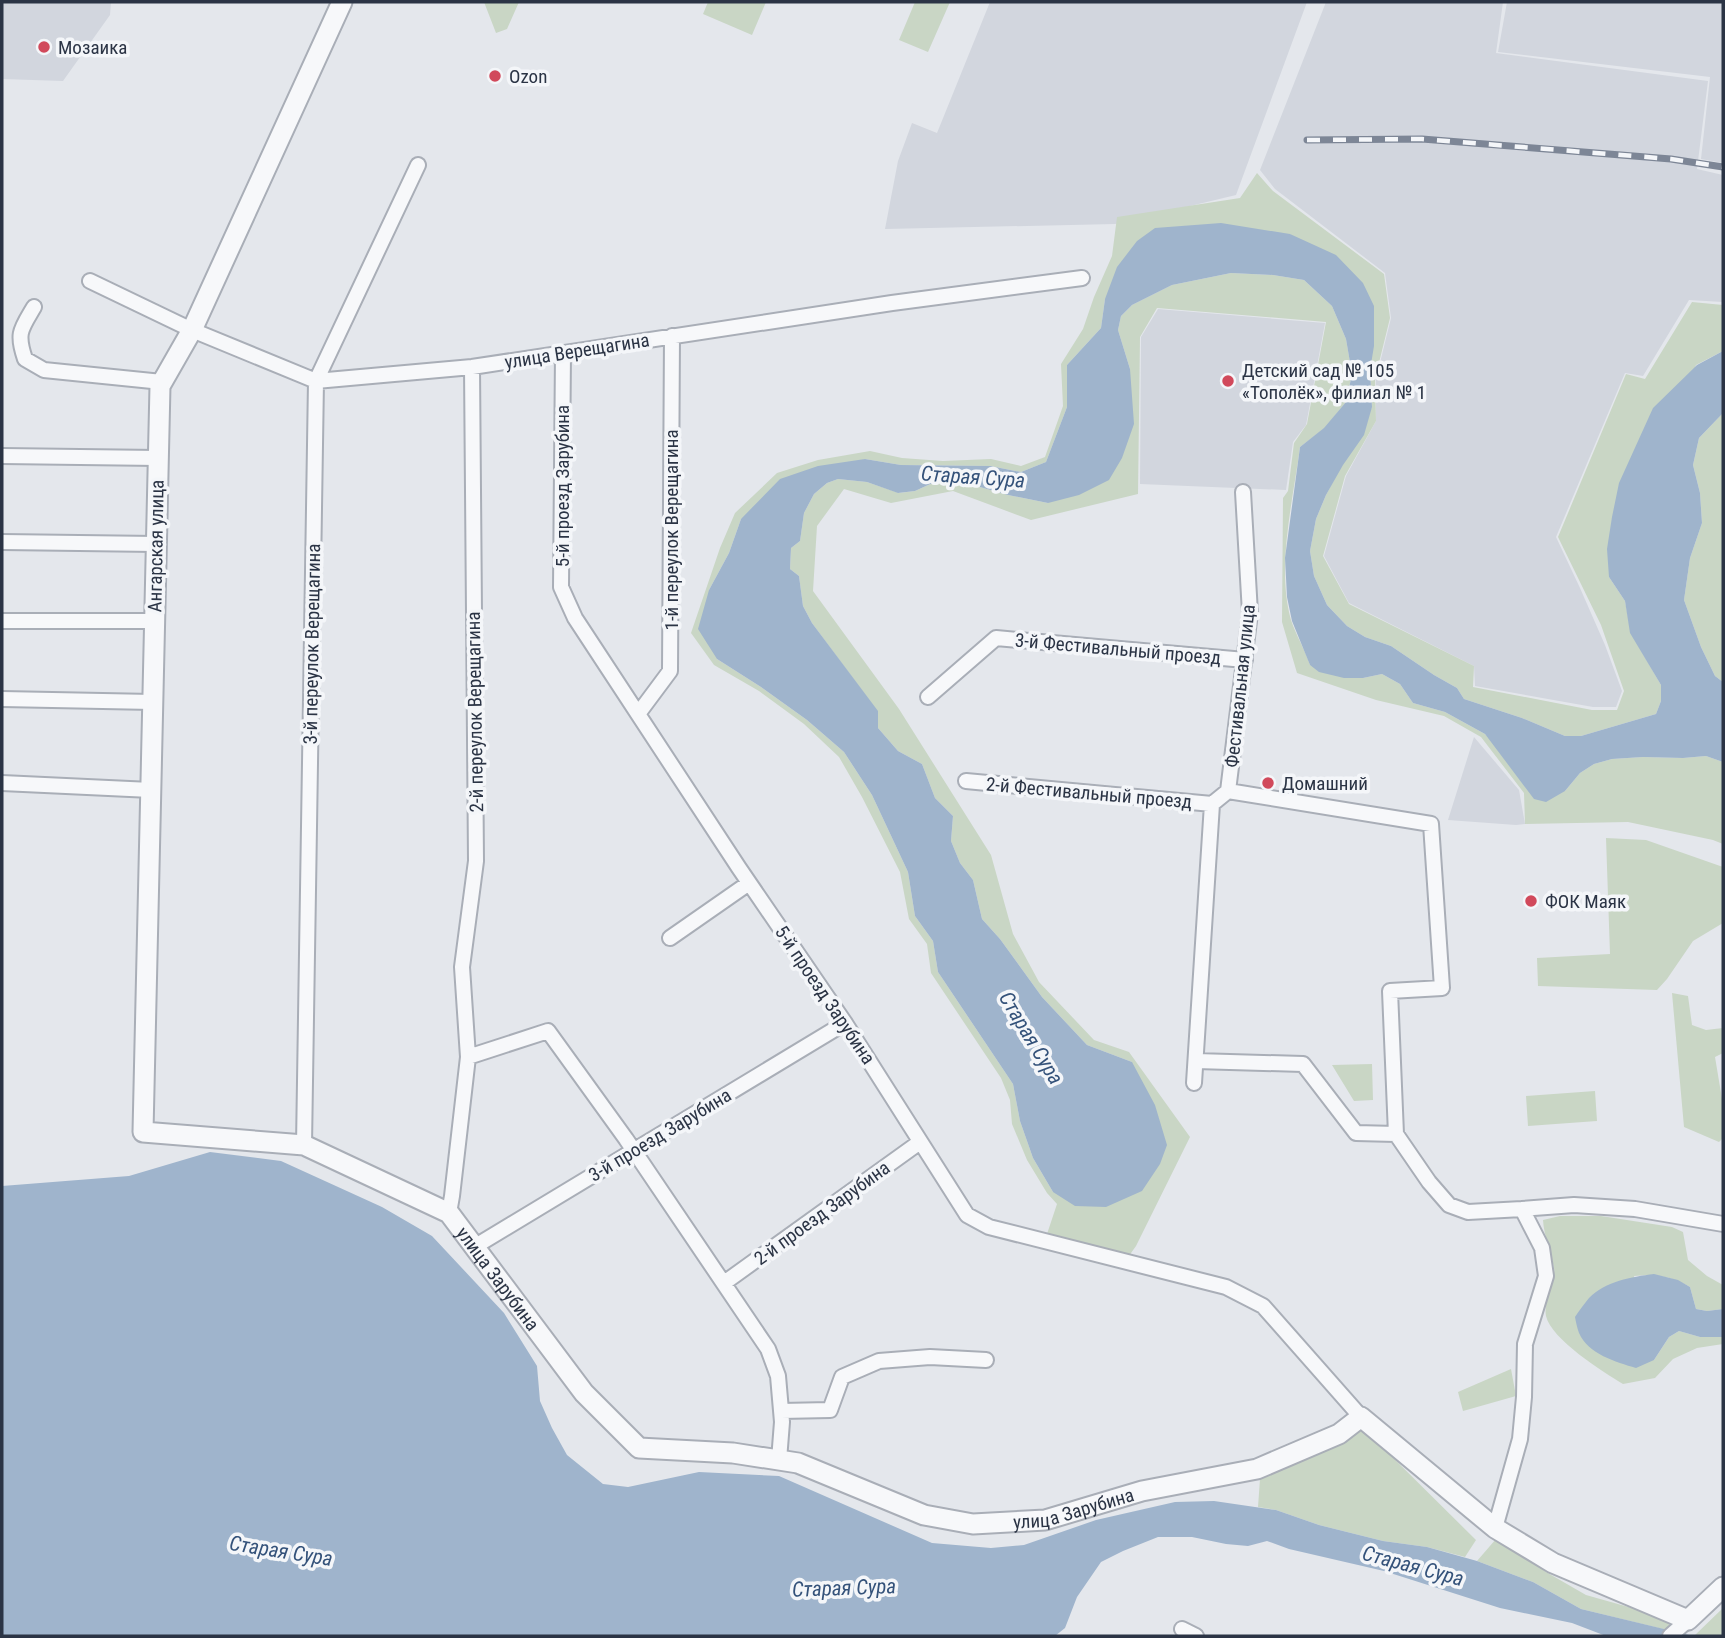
<svg xmlns="http://www.w3.org/2000/svg" width="1725" height="1638" viewBox="0 0 1725 1638" font-family="'Roboto Condensed',sans-serif">
<style>
.built{fill:#d2d6de}
.green{fill:#c9d6c5}
.water{fill:#9fb4cc}
.lines{fill:none;stroke-linecap:round;stroke-linejoin:round}
.minor-casing{stroke:#a9aeb7;stroke-width:18}
.tertiary-casing{stroke:#a9aeb7;stroke-width:23}
.minor{stroke:#f7f8fa;stroke-width:14}
.tertiary{stroke:#f7f8fa;stroke-width:19}
.rail-casing{stroke:#7d8696;stroke-width:7}
.rail{stroke:#f4f6f9;stroke-width:4.5;stroke-dasharray:13;stroke-linecap:butt}
.poi-dot{fill:#d1495b;stroke:#f4f6f9;stroke-width:2.5}
.labels{text-anchor:middle;dominant-baseline:central;stroke-width:7;stroke-linejoin:round;paint-order:stroke}
.poi-label{font-size:19px;fill:#2b3445;stroke:#f4f6f9;text-anchor:start}
.street-label{font-size:19px;fill:#2b3445;stroke:#f4f6f9}
.water-label{font-size:21px;font-style:italic;fill:#34527a;stroke:#f4f6f9}
</style>
<rect width="100%" height="100%" fill="#e4e7ec"/>
<path class="built" d="M 2,2 L 111,2 L 110,15 L 63,81 L 2,79 Z
M 990,2 L 1307,2 L 1236,195 L 1115,224 L 885,229 L 898,161 L 912,123 L 937,133 Z
M 1326,2 L 1503,2 L 1496,53 L 1708,81 L 1697,169 L 1723,175 L 1723,302 L 1689,300 L 1643,376 L 1625,373 L 1556,537 L 1580,588 L 1605,645 L 1622,691 L 1616,707 L 1593,707 L 1475,686 L 1474,666 L 1349,603 L 1324,556 L 1346,476 L 1376,421 L 1376,379 L 1391,318 L 1385,273 L 1275,189 L 1260,170 Z
M 1507,2 L 1723,2 L 1723,163 L 1701,159 L 1710,77 L 1498,52 Z
M 1158,309 L 1325,323 L 1306,425 L 1293,442 L 1286,490 L 1140,484 L 1141,337 Z
M 1474,737 L 1519,790 L 1525,824 L 1516,825 L 1448,820 Z"/>
<path class="green" d="M 484,2 L 519,2 L 507,29 L 496,33 Z
M 708,2 L 766,2 L 752,35 L 703,14 Z
M 915,2 L 950,2 L 928,52 L 899,40 Z
M 1257,173 L 1273,191 L 1384,274 L 1390,318 L 1375,379 L 1376,421 L 1345,476 L 1323,556 L 1349,604 L 1474,666 L 1473,687 L 1592,710 L 1617,710 L 1624,691 L 1601,625 L 1558,537 L 1626,374 L 1645,379 L 1692,302 L 1723,305 L 1723,351 L 1696,365 L 1609,577 L 1625,601 L 1631,633 L 1661,685 L 1661,701 L 1656,714 L 1581,736 L 1565,736 L 1522,718 L 1464,699 L 1457,688 L 1434,675 L 1391,646 L 1365,637 L 1347,626 L 1327,605 L 1314,576 L 1310,551 L 1316,519 L 1326,495 L 1372,407 L 1370,370 L 1290,234 L 1105,299 L 1101,328 L 1067,365 L 1067,407 L 1046,462 L 1021,472 L 990,466 L 901,465 L 865,459 L 741,519 L 729,553 L 709,590 L 717,659 L 761,687 L 807,720 L 844,752 L 872,795 L 908,872 L 915,916 L 933,941 L 938,972 L 1013,1084 L 1020,1121 L 1033,1158 L 1053,1192 L 1132,1062 L 1087,1045 L 1042,997 L 1000,939 L 982,919 L 973,880 L 960,863 L 951,841 L 953,816 L 935,798 L 922,764 L 898,751 L 878,728 L 877,711 L 812,623 L 803,606 L 799,576 L 790,569 L 791,548 L 800,541 L 804,513 L 814,494 L 827,483 L 838,479 L 867,482 L 899,493 L 915,491 L 939,480 L 973,485 L 1008,495 L 1048,503 L 1130,369 L 1118,330 L 1121,316 L 1132,305 L 1172,285 L 1231,273 L 1273,275 L 1304,280 L 1332,306 L 1346,339 L 1352,374 L 1346,402 L 1325,428 L 1300,447 C 1293,501 1276,567 1291,620 C 1296,635 1305,650 1310,665 L 1363,678 L 1382,674 L 1400,684 L 1413,703 L 1445,712 L 1485,734 L 1496,746 L 1565,791 L 1580,773 L 1594,764 L 1612,759 L 1643,757 L 1683,758 L 1706,756 L 1723,762 L 1723,844 L 1713,840 L 1628,822 L 1525,824 L 1524,793 L 1481,737 L 1444,716 L 1376,700 L 1297,673 L 1282,622 L 1283,498 L 1288,491 L 1294,443 L 1307,424 L 1326,322 L 1157,308 L 1140,337 L 1138,494 L 1031,520 L 953,491 L 891,503 L 844,489 L 817,526 L 813,591 L 899,709 L 991,855 L 1013,934 L 1039,982 L 1094,1040 L 1129,1052 L 1190,1137 L 1136,1246 L 1126,1260 L 1046,1237 L 1057,1204 L 1047,1193 L 1027,1160 L 1012,1124 L 1010,1100 L 1001,1078 L 931,973 L 927,944 L 909,919 L 900,872 L 862,797 L 839,757 L 804,724 L 759,691 L 714,665 L 691,633 L 720,548 L 735,513 L 777,473 L 818,460 L 870,451 L 902,458 L 943,461 L 991,459 L 1021,466 L 1045,457 L 1063,406 L 1061,364 L 1083,329 L 1094,297 L 1112,256 L 1117,217 L 1240,198 Z
M 1723,413 L 1723,682 L 1715,676 L 1701,647 L 1684,600 L 1690,558 L 1702,523 L 1700,493 L 1693,465 L 1699,438 Z
M 1606,838 L 1646,840 L 1723,867 L 1723,923 L 1693,941 L 1667,979 L 1657,990 L 1538,986 L 1537,958 L 1610,954 Z
M 1672,993 L 1688,996 L 1692,1025 L 1706,1030 L 1723,1028 L 1723,1053 L 1715,1057 L 1723,1105 L 1723,1138 L 1719,1142 L 1684,1127 Z
M 1372,1064 L 1373,1100 L 1354,1101 L 1332,1065 Z
M 1595,1091 L 1597,1121 L 1528,1126 L 1526,1096 Z
M 1560,1216 L 1601,1216 L 1672,1227 L 1683,1232 L 1688,1260 L 1707,1276 L 1723,1285 L 1723,1309 L 1707,1311 L 1696,1309 L 1690,1287 C 1671,1276 1655,1274 1634,1276 L 1654,1360 L 1669,1337 L 1679,1331 L 1700,1337 L 1723,1337 L 1723,1344 L 1697,1348 L 1673,1359 L 1655,1378 L 1623,1384 C 1603,1372 1551,1339 1546,1316 C 1543,1300 1556,1280 1554,1268 C 1551,1251 1544,1237 1543,1220 Z
M 1511,1369 L 1516,1396 L 1463,1411 L 1458,1392 Z
M 1357,1431 L 1367,1432 L 1476,1540 L 1465,1557 L 1427,1547 L 1383,1541 L 1319,1525 L 1276,1510 L 1258,1507 L 1260,1479 L 1336,1438 Z
M 1496,1539 L 1518,1550 L 1546,1572 L 1586,1595 L 1671,1619 L 1667,1630 L 1581,1609 L 1533,1582 L 1477,1561 Z
M 1723,1608 L 1723,1636 L 1694,1636 Z"/>
<path class="water" d="M 1221,223 L 1290,234 L 1336,255 L 1363,283 L 1374,306 L 1374,346 L 1370,370 L 1372,407 L 1364,435 L 1343,465 L 1326,495 L 1316,519 L 1310,551 L 1314,576 L 1327,605 L 1347,626 L 1365,637 L 1391,646 L 1434,675 L 1457,688 L 1464,699 L 1522,718 L 1565,736 L 1581,736 L 1656,714 L 1661,701 L 1661,685 L 1630,633 L 1625,601 L 1609,577 L 1607,549 L 1612,517 L 1619,483 L 1653,408 L 1697,365 L 1723,351 L 1723,413 L 1699,438 L 1693,465 L 1700,493 L 1702,523 L 1690,558 L 1684,600 L 1701,647 L 1715,676 L 1723,682 L 1723,762 L 1706,756 L 1683,758 L 1643,757 L 1612,759 L 1594,764 L 1580,773 L 1565,791 L 1546,802 L 1534,799 L 1485,734 L 1445,712 L 1413,703 L 1400,684 L 1382,674 L 1363,678 L 1344,678 L 1319,672 L 1310,665 L 1292,621 L 1287,597 L 1285,558 L 1300,447 L 1324,428 L 1346,402 L 1352,374 L 1346,339 L 1332,306 L 1304,280 L 1273,275 L 1231,273 L 1172,285 L 1132,305 L 1121,316 L 1118,330 L 1130,369 L 1134,424 L 1122,458 L 1109,480 L 1079,495 L 1048,503 L 1008,495 L 973,485 L 939,480 L 915,491 L 898,493 L 867,482 L 838,479 L 827,483 L 814,494 L 804,513 L 800,541 L 791,548 L 790,569 L 799,576 L 803,606 L 812,623 L 878,711 L 878,728 L 898,751 L 922,764 L 935,798 L 953,816 L 951,841 L 960,863 L 973,880 L 982,919 L 1000,939 L 1042,997 L 1087,1045 L 1132,1062 L 1155,1105 L 1167,1145 L 1160,1164 L 1142,1191 L 1106,1207 L 1075,1206 L 1053,1192 L 1033,1158 L 1020,1121 L 1013,1084 L 938,972 L 933,941 L 915,916 L 908,872 L 872,795 L 844,752 L 807,720 L 761,687 L 717,659 L 698,629 L 709,590 L 729,553 L 741,519 L 780,479 L 818,466 L 865,459 L 901,465 L 990,466 L 1021,472 L 1046,462 L 1067,407 L 1067,365 L 1101,328 L 1105,299 L 1117,267 L 1137,241 L 1155,228 Z
M 210,1152 L 281,1161 L 382,1207 L 432,1236 L 504,1313 L 537,1366 L 540,1401 L 552,1428 L 567,1455 L 603,1484 L 628,1487 L 699,1472 L 779,1476 L 932,1543 L 991,1548 L 1024,1545 L 1096,1520 L 1175,1502 L 1214,1501 L 1276,1510 L 1319,1525 L 1383,1541 L 1427,1547 L 1477,1561 L 1533,1582 L 1581,1609 L 1693,1636 L 1606,1636 L 1572,1623 L 1500,1608 L 1384,1571 L 1289,1549 L 1267,1541 L 1248,1546 L 1226,1544 L 1192,1537 L 1158,1537 L 1123,1551 L 1101,1562 L 1077,1597 L 1065,1628 L 1055,1636 L 2,1636 L 2,1186 L 129,1176 Z
M 1654,1274 L 1678,1280 L 1690,1287 L 1696,1309 L 1707,1311 L 1723,1309 L 1723,1337 L 1700,1337 L 1679,1331 L 1669,1337 L 1654,1360 L 1636,1368 C 1616,1362 1588,1354 1579,1333 C 1577,1328 1576,1322 1575,1317 C 1579,1311 1584,1304 1589,1298 C 1606,1281 1631,1277 1654,1274 Z"/>
<g class="lines">
<g class="minor-casing">
<path id="minor" d="M 90,281 L 192,330 L 316,381 L 472,367 L 892,303 L 1082,278
M 34,307 C 21,329 16,333 25,359 L 44,370 L 162,382
M 563,353 L 561,587 L 575,618 L 739,868 L 845,1023 L 967,1215 L 989,1227 L 1226,1287 L 1263,1306 L 1361,1417
M 2,456 L 158,458
M 2,542 L 156,544
M 2,621 L 154,621
M 928,697 L 996,638 L 1245,660
M 2,699 L 153,702
M 638,714 L 670,671 L 672,336
M 966,781 L 1212,804
M 2,783 L 151,790
M 1228,791 L 1431,824 L 1442,988 L 1390,991 L 1396,1134
M 670,938 L 749,883
M 468,1057 L 548,1031 L 626,1139 L 768,1349 L 778,1376 L 782,1422 L 779,1460
M 1196,1061 L 1303,1064 L 1356,1133 L 1396,1134 L 1429,1182 L 1449,1205 L 1468,1212 L 1522,1209 L 1542,1248 L 1546,1276 L 1525,1344 L 1524,1397 L 1520,1439 L 1495,1528
M 1194,1083 L 1212,804 L 1228,791 L 1250,613 L 1243,492
M 304,1145 L 316,381 L 418,165
M 1522,1209 L 1574,1205 L 1635,1209 L 1723,1224
M 449,1213 L 452,1196 L 468,1057 L 462,967 L 476,861 L 472,367
M 474,1247 L 845,1023
M 724,1283 L 920,1142
M 781,1411 L 830,1410 L 842,1377 L 879,1361 L 930,1357 L 986,1360
M 1182,1629 L 1196,1636
M 1670,1636 L 1688,1620"/>
</g>
<g class="tertiary-casing">
<g id="tertiary">
<path id="s1" d="M 342,2 L 192,330 L 160,386 L 143,1132 L 304,1145 L 449,1213 L 584,1393 L 639,1448 L 733,1453 L 798,1463 L 924,1515 L 973,1524 L 1045,1520 L 1142,1491 L 1257,1469 L 1339,1434 L 1361,1417 L 1495,1528 L 1553,1563 L 1688,1620 L 1723,1587"/>
</g>
</g>
<use href="#minor" class="minor"/>
<use href="#tertiary" class="tertiary"/>
<g class="rail-casing">
<path id="rail" d="M 1307,140 L 1422,139 L 1671,159 L 1723,167"/>
</g>
<use href="#rail" class="rail"/>
</g>
<g class="poi-dot">
<circle cx="44" cy="47" r="7"/>
<circle cx="495" cy="76" r="7"/>
<circle cx="1228" cy="381" r="7"/>
<circle cx="1268" cy="783" r="7"/>
<circle cx="1531" cy="901" r="7"/>
</g>
<g class="labels">
<g class="poi-label">
<text x="58" y="47">Мозаика</text>
<text x="509" y="76">Ozon</text>
<text x="1242" y="370">Детский сад № 105<tspan x="1242" dy="22">«Тополёк», филиал № 1</tspan></text>
<text x="1282" y="783">Домашний</text>
<text x="1545" y="901">ФОК Маяк</text>
</g>
<g class="street-label">
<text transform="translate(577 351) rotate(-9)">улица Верещагина</text>
<text transform="translate(562 486) rotate(-90)">5-й проезд Зарубина</text>
<text transform="translate(671 530) rotate(-90)">1-й переулок Верещагина</text>
<text transform="translate(156 546) rotate(-89)">Ангарская улица</text>
<text transform="translate(312 644) rotate(-89)">3-й переулок Верещагина</text>
<text transform="translate(1118 649) rotate(5)">3-й Фестивальный проезд</text>
<text transform="translate(1240 686) rotate(-84)">Фестивальная улица</text>
<text transform="translate(475 712) rotate(-91)">2-й переулок Верещагина</text>
<text transform="translate(1089 793) rotate(5)">2-й Фестивальный проезд</text>
<text transform="translate(825 995) rotate(56)">5-й проезд Зарубина</text>
<text transform="translate(660 1135) rotate(-31)">3-й проезд Зарубина</text>
<text transform="translate(822 1213) rotate(-36)">2-й проезд Зарубина</text>
<text stroke="none"><textPath href="#s1" startOffset="1575">улица Зарубина</textPath></text>
<text stroke="none"><textPath href="#s1" startOffset="2244">улица Зарубина</textPath></text>
</g>
<g class="water-label">
<text transform="translate(973 477) rotate(4)">Старая Сура</text>
<text transform="translate(1031 1038) rotate(59)">Старая Сура</text>
<text transform="translate(281 1551) rotate(9)">Старая Сура</text>
<text transform="translate(1413 1566) rotate(15)">Старая Сура</text>
<text transform="translate(844 1588) rotate(-2)">Старая Сура</text>
</g>
</g>
<rect width="1725" height="1638" fill="none" stroke="#2b3445" stroke-width="7"/>
</svg>
